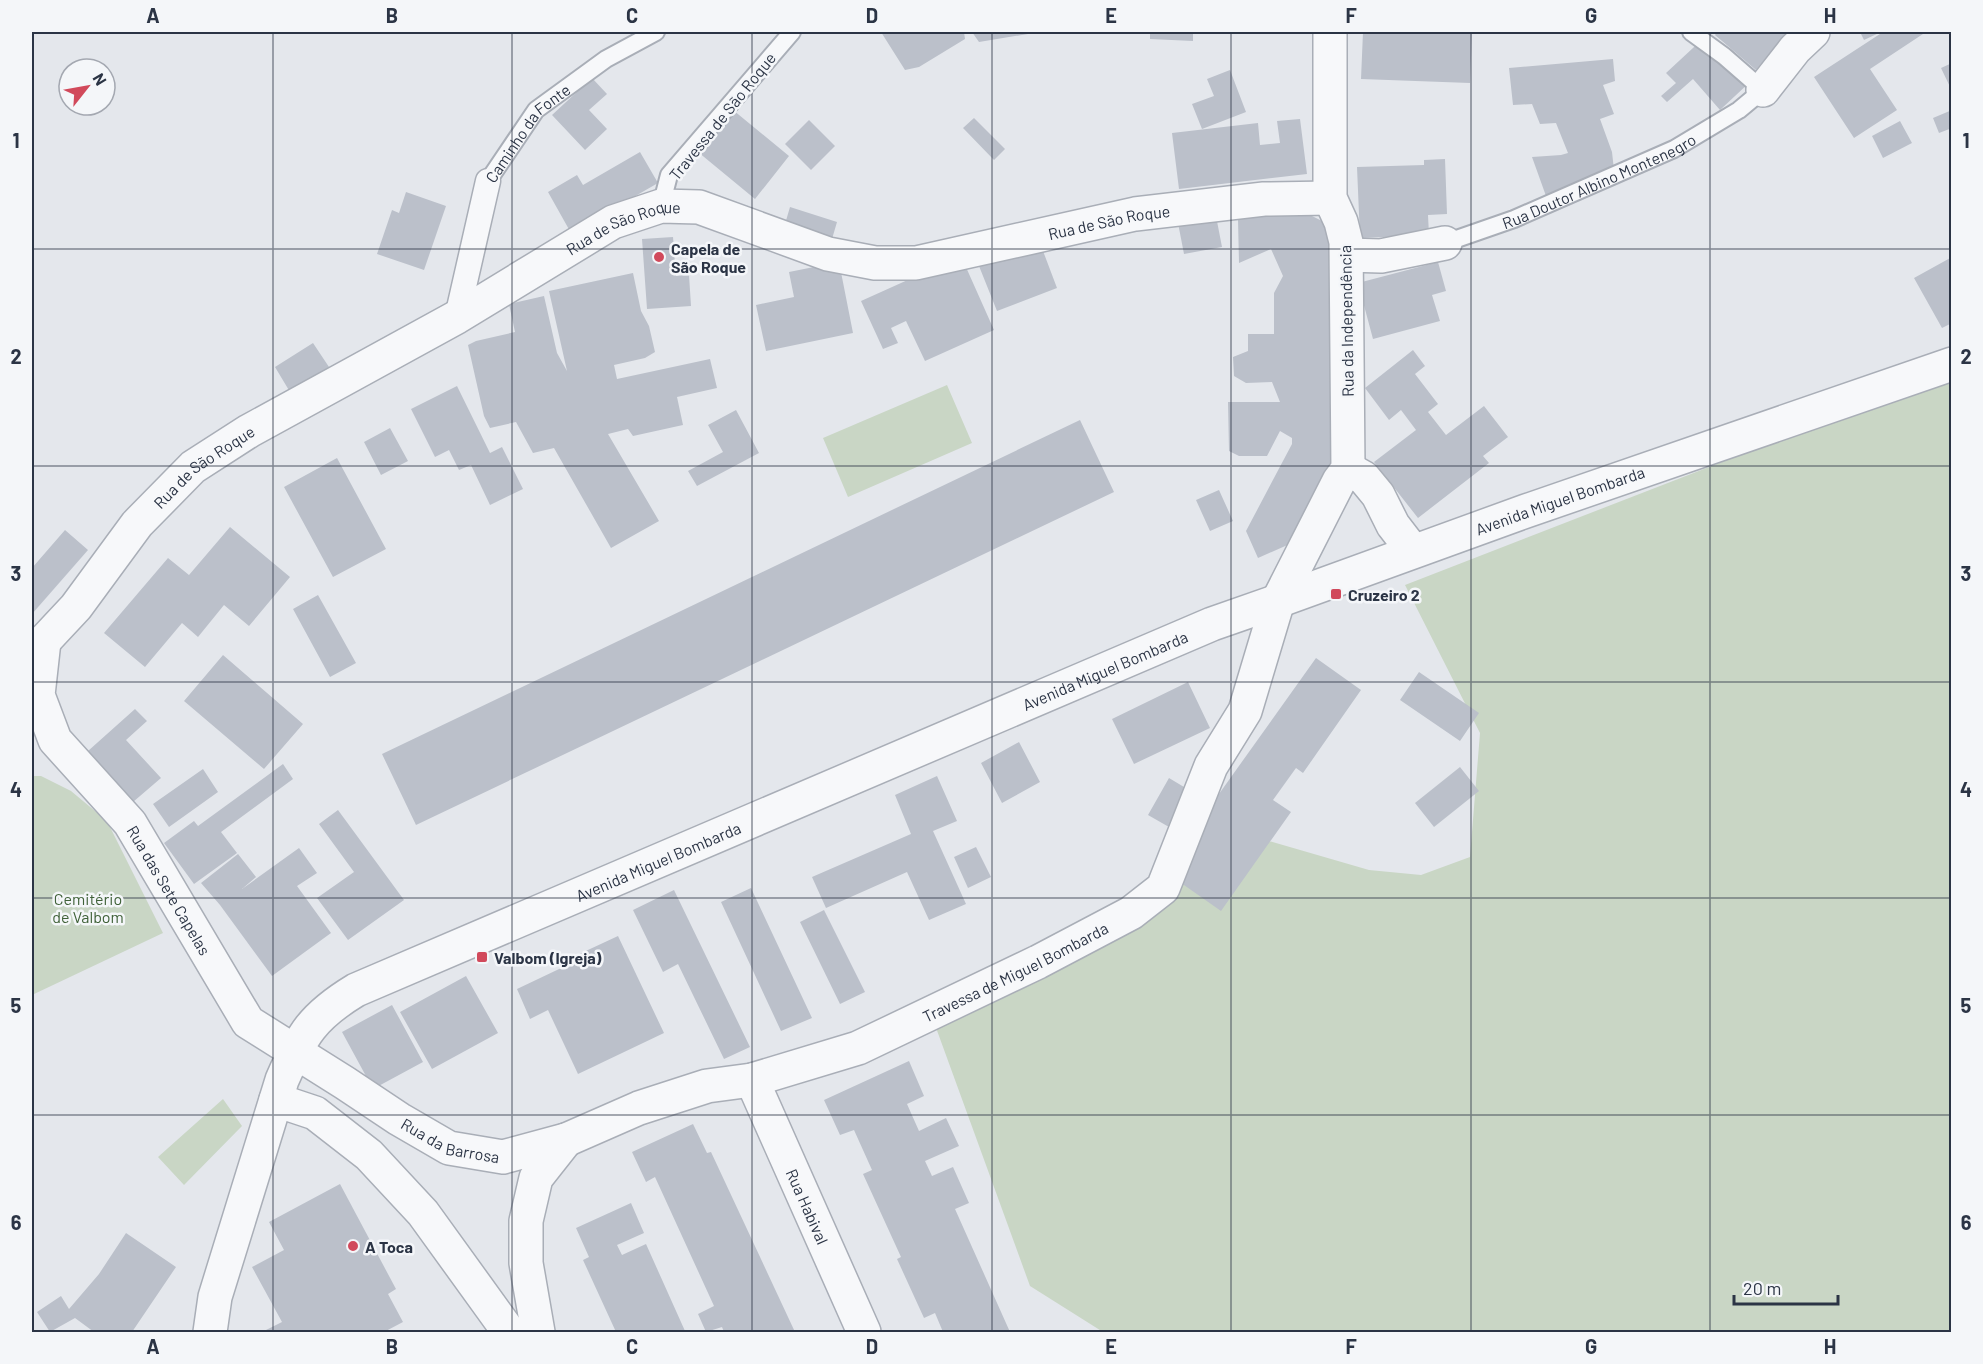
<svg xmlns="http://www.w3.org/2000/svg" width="1983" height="1364" viewBox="0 0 1983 1364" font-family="Barlow,sans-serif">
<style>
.green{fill:#c9d6c5}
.building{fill:#bbc0ca}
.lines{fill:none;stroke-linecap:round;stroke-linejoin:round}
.service-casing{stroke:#a9aeb7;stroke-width:20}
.pedestrian-casing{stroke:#a9aeb7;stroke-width:27}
.minor-casing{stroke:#a9aeb7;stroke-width:36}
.tertiary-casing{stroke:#a9aeb7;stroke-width:36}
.service{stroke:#f7f8fa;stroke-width:16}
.pedestrian{stroke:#f7f8fa;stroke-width:24}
.minor{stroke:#f7f8fa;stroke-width:33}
.tertiary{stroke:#f7f8fa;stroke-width:33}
.grid{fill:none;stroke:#2b3445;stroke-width:1.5;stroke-opacity:0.55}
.poi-dot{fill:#d1495b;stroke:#f4f6f9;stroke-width:2}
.labels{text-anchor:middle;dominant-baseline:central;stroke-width:5;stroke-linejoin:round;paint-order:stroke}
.street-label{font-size:16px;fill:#2b3445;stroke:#f4f6f9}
.poi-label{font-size:16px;font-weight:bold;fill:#2b3445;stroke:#f4f6f9;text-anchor:start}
.park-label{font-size:16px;fill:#3f6138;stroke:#f4f6f9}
.neatline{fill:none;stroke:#2b3445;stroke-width:2}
.grid-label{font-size:20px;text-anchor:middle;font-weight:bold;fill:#2b3445}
</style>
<rect width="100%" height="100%" fill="#e4e7ec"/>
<path class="green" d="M 1951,373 L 1951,1332 L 1103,1332 L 1030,1286 L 935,1025 L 1255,837 L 1369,870 L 1421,875 L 1470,857 L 1480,733 L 1405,585 Z
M 947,385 L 972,443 L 848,497 L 823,438 Z
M 32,776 L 41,776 L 71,791 L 107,821 L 163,933 L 32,995 Z
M 223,1099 L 242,1126 L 184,1185 L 158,1157 Z"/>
<path class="building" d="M 881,32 L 964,32 L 965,39 L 919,67 L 905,70 Z
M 972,32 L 1034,32 L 1034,33 L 979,42 Z
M 1150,32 L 1193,32 L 1193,41 L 1150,39 Z
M 1363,32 L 1472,32 L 1470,83 L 1361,79 Z
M 1717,32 L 1788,32 L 1756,70 L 1715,35 Z
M 1860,32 L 1881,32 L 1864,40 Z
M 1883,32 L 1926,32 L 1870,69 L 1897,110 L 1854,138 L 1814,77 Z
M 1707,35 L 1750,82 L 1720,110 L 1693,79 L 1667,102 L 1661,96 L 1676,83 L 1666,73 Z
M 1613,59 L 1615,81 L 1603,85 L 1614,114 L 1600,119 L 1612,152 L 1614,170 L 1546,196 L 1532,157 L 1561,155 L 1568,153 L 1556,123 L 1540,124 L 1532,104 L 1513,105 L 1509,68 Z
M 1952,63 L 1952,91 L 1941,68 Z
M 1230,70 L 1246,112 L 1202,129 L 1192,104 L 1214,96 L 1207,79 Z
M 592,78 L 607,94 L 589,110 L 607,129 L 585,150 L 552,115 Z
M 733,110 L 789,156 L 755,199 L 698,152 Z
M 1952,110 L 1952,128 L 1939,133 L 1933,118 Z
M 974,118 L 1005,149 L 994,160 L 963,128 Z
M 1300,119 L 1307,174 L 1179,189 L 1172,133 L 1258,123 L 1260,145 L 1280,143 L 1277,121 Z
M 809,120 L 835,146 L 811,170 L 785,144 Z
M 1900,121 L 1912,143 L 1883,158 L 1872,136 Z
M 640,152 L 658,183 L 571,233 L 548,192 L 577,175 L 583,185 Z
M 1445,159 L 1447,214 L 1428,215 L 1429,235 L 1360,238 L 1357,167 L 1424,165 L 1424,160 Z
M 406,192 L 446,206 L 424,270 L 377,254 L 392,210 L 399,213 Z
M 790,207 L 837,222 L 832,239 L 785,224 Z
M 1242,212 L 1304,212 L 1322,221 L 1332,245 L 1336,461 L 1292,543 L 1258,558 L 1246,531 L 1292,444 L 1292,438 L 1280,431 L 1267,456 L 1239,456 L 1229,451 L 1228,402 L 1280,402 L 1272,382 L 1246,383 L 1234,376 L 1233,357 L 1248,351 L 1248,334 L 1274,334 L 1274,293 L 1283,276 L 1271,249 L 1239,263 L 1238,219 Z
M 1216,216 L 1222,247 L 1184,254 L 1178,223 Z
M 673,237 L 676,276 L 689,275 L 691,306 L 647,309 L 642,239 Z
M 1040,243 L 1057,288 L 997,311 L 979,266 Z
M 961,256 L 994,330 L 925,361 L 906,321 L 891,328 L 898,343 L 883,349 L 861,301 Z
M 1952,257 L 1952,323 L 1942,328 L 1914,278 Z
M 839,262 L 853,333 L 766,351 L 756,305 L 794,297 L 789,272 Z
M 1438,262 L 1446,291 L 1432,295 L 1440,321 L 1373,339 L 1358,283 Z
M 633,273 L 641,311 L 649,326 L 655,352 L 645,358 L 614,365 L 617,379 L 710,359 L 717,388 L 677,397 L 683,425 L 633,436 L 628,429 L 608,434 L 659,521 L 611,548 L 554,448 L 533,453 L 516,422 L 490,428 L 484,416 L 468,345 L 476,341 L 515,332 L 509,304 L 544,296 L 557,353 L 567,371 L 549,291 Z
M 313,343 L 329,367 L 290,392 L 275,367 Z
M 1413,350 L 1425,366 L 1415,374 L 1438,404 L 1428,412 L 1446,435 L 1484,406 L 1508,437 L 1483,456 L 1489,463 L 1418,518 L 1374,462 L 1416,430 L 1401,410 L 1389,420 L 1365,388 Z
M 457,386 L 490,453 L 502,447 L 523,489 L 490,505 L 471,465 L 459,470 L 449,450 L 435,457 L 411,409 Z
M 736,410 L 759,453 L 697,486 L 688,471 L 723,452 L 708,425 Z
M 1080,420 L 1114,492 L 416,825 L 382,754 Z
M 390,428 L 408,461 L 381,475 L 364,442 Z
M 337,458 L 386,549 L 333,577 L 284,487 Z
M 1219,490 L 1233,521 L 1210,531 L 1196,500 Z
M 230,527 L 290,577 L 249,626 L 224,605 L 198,637 L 182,623 L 145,667 L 104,633 L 168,558 L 189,575 Z
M 65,530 L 88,550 L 32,614 L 32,568 Z
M 318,595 L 356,663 L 330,677 L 293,609 Z
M 223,655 L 303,724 L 264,769 L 184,701 Z
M 1316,658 L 1361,690 L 1303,773 L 1296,768 L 1273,800 L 1291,812 L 1221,911 L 1164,871 Z
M 1419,672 L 1479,713 L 1460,741 L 1400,700 Z
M 1188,682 L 1210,728 L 1134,764 L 1112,719 Z
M 135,709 L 147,721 L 126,740 L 161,778 L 133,802 L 88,751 Z
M 1019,742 L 1040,782 L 1002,803 L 981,763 Z
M 283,764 L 293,779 L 221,832 L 237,853 L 194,884 L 164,843 L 194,821 L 198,826 Z
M 1460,767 L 1479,791 L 1434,827 L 1415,803 Z
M 203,769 L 218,792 L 169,827 L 153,804 Z
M 937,776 L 957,821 L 933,831 L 966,904 L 929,920 L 907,872 L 826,908 L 812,877 L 911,834 L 895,795 Z
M 1169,778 L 1189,790 L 1169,827 L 1148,815 Z
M 338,810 L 404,900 L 348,940 L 317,898 L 354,872 L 319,824 Z
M 976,847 L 991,877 L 968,888 L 954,857 Z
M 299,848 L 317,873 L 297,886 L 331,933 L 272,976 L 220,905 L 201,883 L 238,854 L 256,877 L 242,889 Z
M 751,888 L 812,1018 L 781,1031 L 721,902 Z
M 674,890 L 750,1047 L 724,1059 L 678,964 L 663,972 L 633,910 Z
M 824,910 L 865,992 L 840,1004 L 800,922 Z
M 618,936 L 664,1033 L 578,1074 L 548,1010 L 530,1019 L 517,989 L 578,960 L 575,956 Z
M 466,976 L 498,1033 L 432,1069 L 400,1012 Z
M 392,1005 L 423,1062 L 373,1089 L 342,1032 Z
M 909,1061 L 924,1096 L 907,1104 L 919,1131 L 946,1118 L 959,1146 L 925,1161 L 932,1176 L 953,1167 L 969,1203 L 955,1209 L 1010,1332 L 943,1332 L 935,1313 L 924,1318 L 897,1259 L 901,1257 L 863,1174 L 872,1170 L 854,1130 L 840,1135 L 824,1100 Z
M 693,1124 L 707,1153 L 711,1152 L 795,1332 L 724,1332 L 722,1327 L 706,1332 L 698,1314 L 714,1306 L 655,1177 L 646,1182 L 632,1152 Z
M 340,1184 L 396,1289 L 388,1294 L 403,1322 L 384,1332 L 262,1332 L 282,1322 L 252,1267 L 284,1250 L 269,1222 Z
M 631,1203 L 644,1233 L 617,1245 L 622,1255 L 646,1244 L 685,1331 L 682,1332 L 616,1332 L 583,1260 L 589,1257 L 576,1228 Z
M 126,1233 L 176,1267 L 132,1332 L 94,1332 L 75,1318 L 50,1332 L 37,1312 L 61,1296 L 69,1309 L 99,1274 Z"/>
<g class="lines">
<g class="service-casing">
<g id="service">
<path id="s1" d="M 488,181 L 536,110 L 606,59 L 656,32"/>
<path d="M 661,206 L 669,175 L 792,32"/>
<path id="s2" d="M 1445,243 L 1514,219 L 1674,149 L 1739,110 L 1763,90 L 1724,56 L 1691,32"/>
</g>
</g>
<g class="pedestrian-casing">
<path id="pedestrian" d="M 457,317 L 488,181"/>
</g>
<g class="minor-casing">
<g id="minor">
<path d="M 1763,90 L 1795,49 L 1813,32"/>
<path d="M 1347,255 L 1381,256 L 1445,243"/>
<path d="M 1348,469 L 1364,478 L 1378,495 L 1393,525 L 1413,551"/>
<path id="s3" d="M 44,641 L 38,695 L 55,740 L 130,823 L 248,1022 L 345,1083 L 399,1119 L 449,1148 L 503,1157 L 566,1140 L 536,1178 L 526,1221 L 526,1263 L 538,1332"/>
<path id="s4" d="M 32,654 L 76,607 L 137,524 L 193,467 L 249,431 L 457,317 L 613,222 L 661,206 L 699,207 L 828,254 L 875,263 L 916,263 L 1135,214 L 1264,199 L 1330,198"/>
<path id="s5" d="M 752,1080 L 864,1332"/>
<path d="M 276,1100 L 315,1113 L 369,1155 L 423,1213 L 509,1332"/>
<path id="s6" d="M 566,1140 L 639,1108 L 707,1086 L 752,1080 L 858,1048 L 1038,962 L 1131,913 L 1163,888 L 1211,766 L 1245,711 L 1278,601 L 1339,481 L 1348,469 L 1346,242 L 1341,222 L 1330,198 L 1330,32"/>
</g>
</g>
<g class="tertiary-casing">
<g id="tertiary">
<path id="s7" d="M 210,1332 L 215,1297 L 282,1080 C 302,1034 313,1016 356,990 L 1212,624 L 1278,601 L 1526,511 L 1952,364"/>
</g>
</g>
<use href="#service" class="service"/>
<use href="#pedestrian" class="pedestrian"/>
<use href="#minor" class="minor"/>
<use href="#tertiary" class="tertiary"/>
</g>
<path class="grid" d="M 273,32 L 273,1332M 512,32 L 512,1332M 752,32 L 752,1332M 992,32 L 992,1332M 1231,32 L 1231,1332M 1471,32 L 1471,1332M 1710,32 L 1710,1332M 32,249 L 1952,249M 32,466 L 1952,466M 32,682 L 1952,682M 32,898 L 1952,898M 32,1115 L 1952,1115"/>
<g class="poi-dot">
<circle cx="659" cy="257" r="6"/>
<rect x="1330" y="588" width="12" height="12" rx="3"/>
<rect x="476" y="951" width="12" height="12" rx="3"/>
<circle cx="353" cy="1246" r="6"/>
</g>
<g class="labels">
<g class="street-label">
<text transform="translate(722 116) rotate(-51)">Travessa de São Roque</text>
<text stroke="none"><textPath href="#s1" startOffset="63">Caminho da Fonte</textPath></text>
<text stroke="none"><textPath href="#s2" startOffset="166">Rua Doutor Albino Montenegro</textPath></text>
<text stroke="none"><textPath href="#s4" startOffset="1246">Rua de São Roque</textPath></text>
<text stroke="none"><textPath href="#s4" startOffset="742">Rua de São Roque</textPath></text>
<text transform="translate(1346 321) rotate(-91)">Rua da Independência</text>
<text stroke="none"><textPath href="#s4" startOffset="256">Rua de São Roque</textPath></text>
<text stroke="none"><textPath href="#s7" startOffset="1682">Avenida Miguel Bombarda</textPath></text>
<text stroke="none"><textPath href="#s7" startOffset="1196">Avenida Miguel Bombarda</textPath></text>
<text stroke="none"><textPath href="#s7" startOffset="710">Avenida Miguel Bombarda</textPath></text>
<text stroke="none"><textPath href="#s3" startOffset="292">Rua das Sete Capelas</textPath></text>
<text stroke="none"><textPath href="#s6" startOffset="482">Travessa de Miguel Bombarda</textPath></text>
<text stroke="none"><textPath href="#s3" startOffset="682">Rua da Barrosa</textPath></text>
<text stroke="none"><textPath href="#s5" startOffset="138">Rua Habival</textPath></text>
</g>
<g class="poi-label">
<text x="671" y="248">Capela de<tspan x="671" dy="18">São Roque</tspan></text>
<text x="1348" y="594">Cruzeiro 2</text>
<text x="494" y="957">Valbom (Igreja)</text>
<text x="365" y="1246">A Toca</text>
</g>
<g class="park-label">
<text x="88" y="898">Cemitério<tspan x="88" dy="18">de Valbom</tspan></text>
</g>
</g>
<rect width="1983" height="1364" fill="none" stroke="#f4f6f9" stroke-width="66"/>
<g transform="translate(87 87) rotate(59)"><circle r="28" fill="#f4f6f9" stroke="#a4a8b1" stroke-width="1.5"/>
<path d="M0-4.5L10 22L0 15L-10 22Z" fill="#d1495b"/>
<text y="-9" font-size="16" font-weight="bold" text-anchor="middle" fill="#2b3445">N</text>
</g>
<path d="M1734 1295v9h104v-9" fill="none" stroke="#2b3445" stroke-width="3"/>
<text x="1743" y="1295" font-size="18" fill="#2b3445" stroke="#f4f6f9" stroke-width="4.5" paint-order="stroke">20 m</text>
<rect x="33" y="33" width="1917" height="1298" class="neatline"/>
<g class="grid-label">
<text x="153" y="23">A</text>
<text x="392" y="23">B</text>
<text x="632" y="23">C</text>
<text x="872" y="23">D</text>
<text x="1111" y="23">E</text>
<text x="1351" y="23">F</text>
<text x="1591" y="23">G</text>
<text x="1830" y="23">H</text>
<text x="16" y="148">1</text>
<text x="1966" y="148">1</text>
<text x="16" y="364">2</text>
<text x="1966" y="364">2</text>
<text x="16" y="581">3</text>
<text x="1966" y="581">3</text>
<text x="16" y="797">4</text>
<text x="1966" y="797">4</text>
<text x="16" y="1013">5</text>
<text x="1966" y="1013">5</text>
<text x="16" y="1230">6</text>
<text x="1966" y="1230">6</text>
<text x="153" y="1354">A</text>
<text x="392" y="1354">B</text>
<text x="632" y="1354">C</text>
<text x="872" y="1354">D</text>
<text x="1111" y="1354">E</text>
<text x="1351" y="1354">F</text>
<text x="1591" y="1354">G</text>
<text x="1830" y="1354">H</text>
</g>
</svg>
